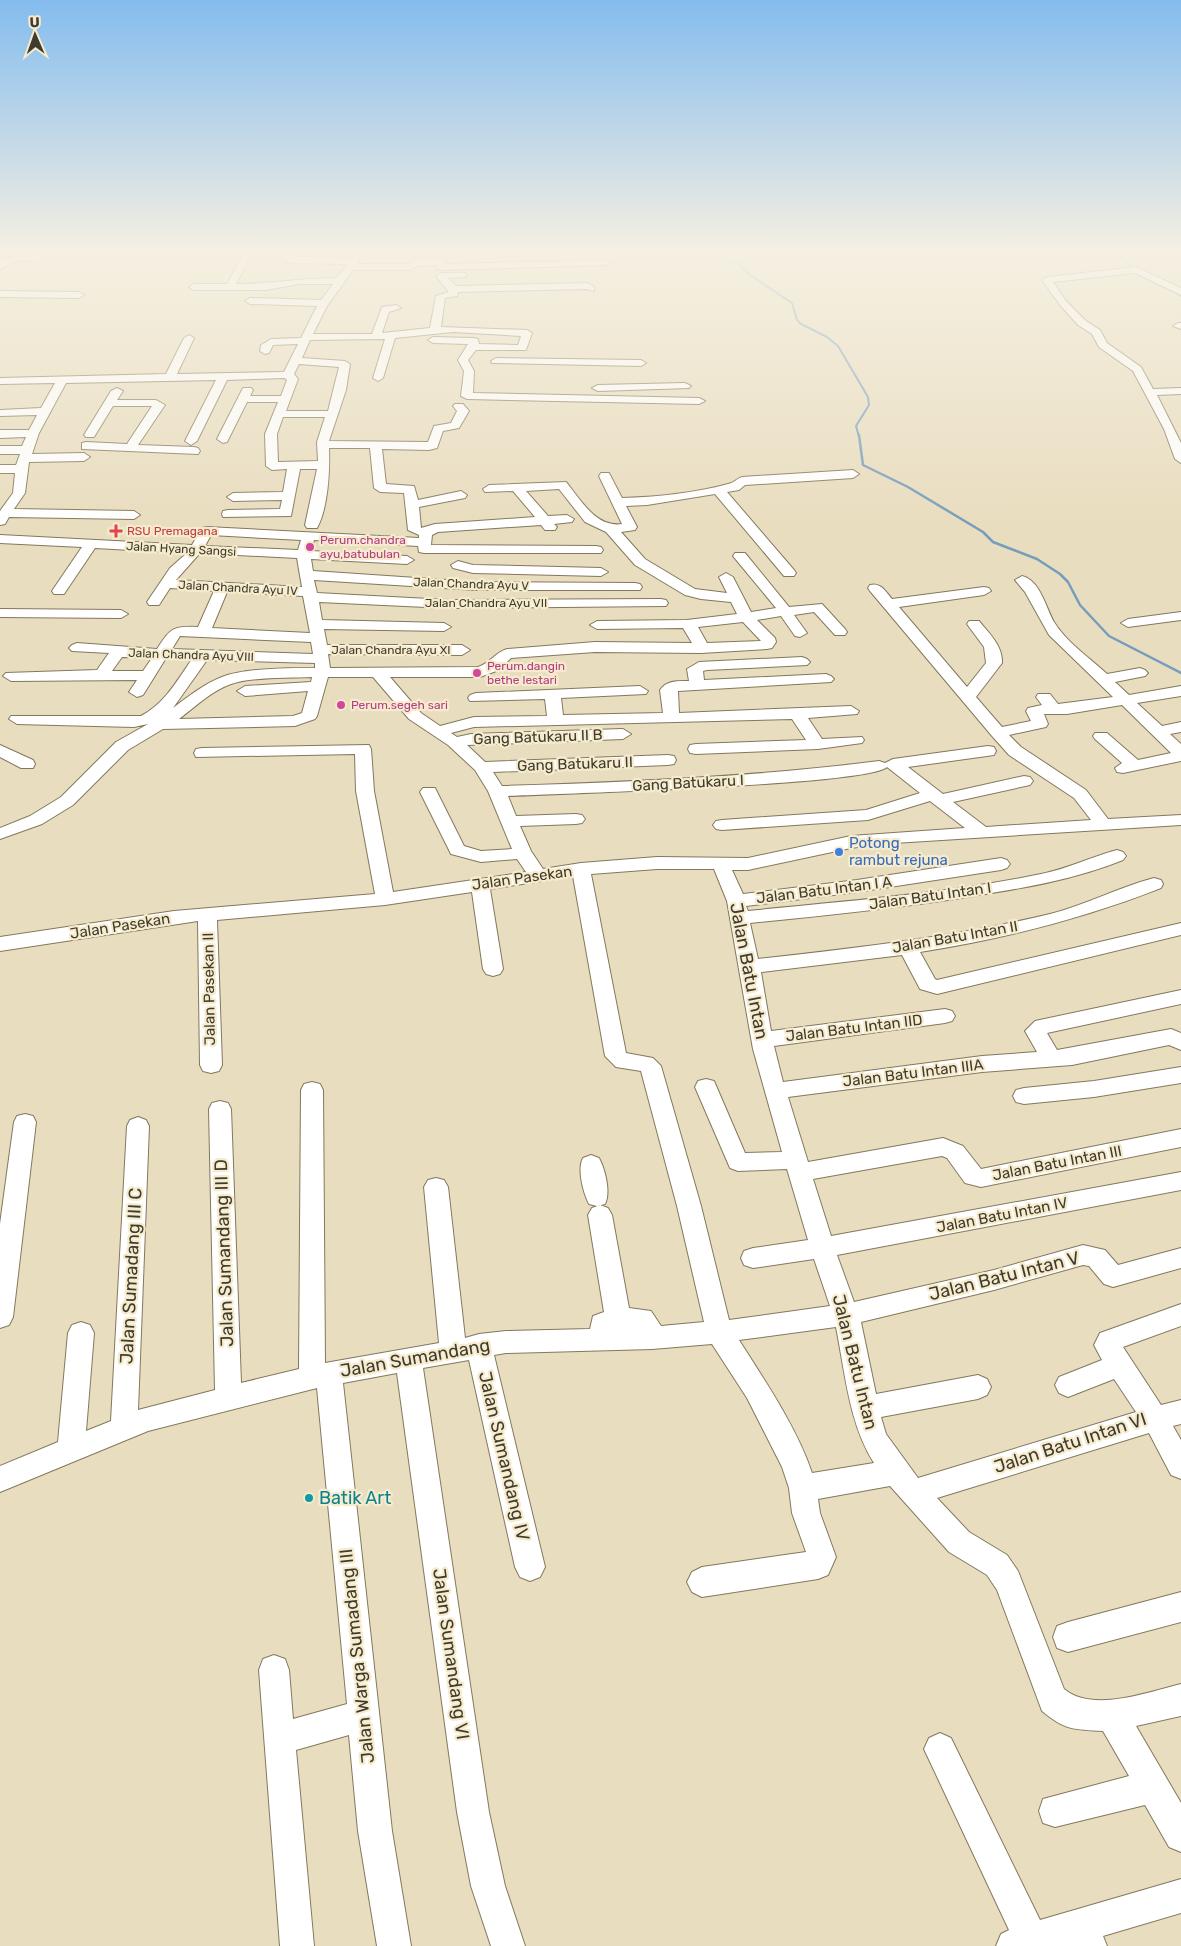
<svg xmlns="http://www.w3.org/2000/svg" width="1181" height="1946" viewBox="0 0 1181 1946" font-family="Rubik,sans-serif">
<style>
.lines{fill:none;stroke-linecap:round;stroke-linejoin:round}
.stream-far1{stroke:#779dbc;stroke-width:2}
.stream{stroke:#779dbc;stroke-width:2.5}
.minor-casing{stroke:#83785d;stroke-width:2}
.minor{fill:#fff;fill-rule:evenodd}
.health-dot{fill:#e0444e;stroke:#f6ebcc;stroke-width:2}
.hotel-dot{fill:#d1479c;stroke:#f6ebcc;stroke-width:2}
.shop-dot{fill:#3f7fe0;stroke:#f6ebcc;stroke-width:2}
.culture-dot{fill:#0f9aa8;stroke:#f6ebcc;stroke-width:2}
.labels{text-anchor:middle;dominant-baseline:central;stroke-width:4.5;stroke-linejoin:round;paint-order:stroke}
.far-health-label{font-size:12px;fill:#be3a42;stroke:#f6ebcc;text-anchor:start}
.far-hotel-label{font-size:12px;fill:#b23c85;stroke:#f6ebcc;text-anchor:start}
.far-street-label{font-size:12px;fill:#3f3b2f;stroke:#f6ebcc}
.street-label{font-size:15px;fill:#3f3b2f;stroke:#f6ebcc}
.shop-label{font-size:15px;fill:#366cbe;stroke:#f6ebcc;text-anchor:start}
.near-street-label{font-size:18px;fill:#3f3b2f;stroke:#f6ebcc}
.near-culture-label{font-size:18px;fill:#0d838f;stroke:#f6ebcc;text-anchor:start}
</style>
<rect width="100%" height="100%" fill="#e9ddbf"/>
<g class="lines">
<path class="stream-far1" d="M 709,253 L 737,263 L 750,275 L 792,303 L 797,320 L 801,324 L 827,337 L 838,346 L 868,397 L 869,405 L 856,426 L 859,437
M 1117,253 L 1135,270
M 1174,291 L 1181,296"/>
<path class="stream" d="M 859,435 L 863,465 L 908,487 L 983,532 L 993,542 L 1037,559 L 1060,574 L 1068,582 L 1080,605 L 1109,636 L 1181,673"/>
<g class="minor-casing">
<path id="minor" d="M 43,253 L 53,253 C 42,265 28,258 14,262 C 8,263 5,268 0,270 L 0,262 C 13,252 30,260 43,253 Z
M 108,253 L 117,253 L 111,258 L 106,255 Z
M 244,253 L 252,253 L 236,284 C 271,284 302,278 336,278 L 348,264 L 291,263 L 282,259 L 285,253 L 293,253 L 292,257 L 353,258 L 357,253 L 366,253 L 357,264 L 408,264 L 415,260 L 441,259 L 444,260 L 446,264 L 609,260 L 611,262 L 606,265 L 441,270 L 438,269 L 436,265 L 417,266 L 410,270 L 353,270 L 327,306 L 313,334 L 372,334 L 382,307 L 396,305 L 401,308 L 389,312 L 382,333 L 430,328 L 436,296 L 449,292 L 436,276 L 441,273 L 466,273 L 466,277 L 448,278 L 456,286 L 588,283 L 594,287 L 594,291 L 586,289 L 458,292 L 457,296 L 445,298 L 441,327 L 527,330 L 532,333 L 526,350 L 476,350 L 468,360 L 474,371 L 473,393 L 699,398 L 705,401 L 699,404 L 467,399 L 461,396 L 464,371 L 458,360 L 468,344 L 433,343 L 428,340 L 433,337 L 474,338 L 478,339 L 479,344 L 518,345 L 521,336 L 453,332 L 395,338 L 383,378 L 378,381 L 373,378 L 385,339 L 310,340 L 302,358 L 345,361 L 350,364 L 346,390 L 329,441 L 428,442 L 434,426 L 451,423 L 457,411 L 453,406 L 455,404 L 463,404 L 469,411 L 459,428 L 443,431 L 437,448 L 429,450 L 382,449 L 386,484 L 414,486 L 418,500 L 461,491 L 467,495 L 465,498 L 419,507 L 421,528 L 435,524 L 535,517 L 513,491 L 485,492 L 483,489 L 489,485 L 566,482 C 581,500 596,528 622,524 L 599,476 L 601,473 L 609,473 L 622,498 C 657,497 695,493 728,484 C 734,483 736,479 742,477 L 853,470 L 859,474 L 853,478 L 745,485 L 739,490 L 727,492 L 794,570 L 796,573 L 794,576 L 784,576 L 715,494 L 647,505 L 626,506 L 637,527 L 635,530 L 621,532 L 645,559 L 695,589 L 727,593 L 719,577 L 726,573 L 733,577 L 751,612 L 776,608 L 733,556 L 735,553 L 745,553 L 789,607 L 822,604 L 845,629 L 847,632 L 845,635 L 835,635 L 814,612 L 794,615 L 807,633 L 800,637 L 795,636 L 781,616 L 757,620 L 775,638 L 776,642 L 772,648 L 767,649 L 701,653 L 595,652 L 511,658 L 499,670 L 480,677 L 390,677 L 421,713 L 440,726 L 474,717 L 547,716 L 545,699 L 470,701 L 468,698 L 470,695 L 476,693 L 640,686 L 648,691 L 646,694 L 561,698 L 563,715 L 663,713 L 660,690 C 667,680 678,681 689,681 L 687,669 L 699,662 L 802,657 L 807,659 L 810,662 L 807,665 L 707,670 L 703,671 L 704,680 L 826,674 L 831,676 L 834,679 L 831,682 L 678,691 L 679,713 L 851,706 L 859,711 L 857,714 L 808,718 L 822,739 L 862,737 L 864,740 L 862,743 L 818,749 L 696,754 L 690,753 L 688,749 L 690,745 L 696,744 L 806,740 L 792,719 L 474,727 L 451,733 L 457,737 L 471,734 L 623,729 L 631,734 L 623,739 L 467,745 L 485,762 L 668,755 L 674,756 L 676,760 L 674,764 L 668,765 L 493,772 L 502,786 C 628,782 754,777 879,761 L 885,763 L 893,759 L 988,746 L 994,747 L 996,751 L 994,755 L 908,767 L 943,794 L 1024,776 L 1030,777 L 1033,781 L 1030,785 L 953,802 L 986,827 L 1091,820 L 1074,798 L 1009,755 L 992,736 L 870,591 L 868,588 L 870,585 C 881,582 886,592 892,599 L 984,587 L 989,588 L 991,591 L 984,595 L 899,607 L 967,687 L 986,663 L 984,647 L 967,624 L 969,621 L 979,621 C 989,633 1003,646 1002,663 L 976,697 L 1002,727 L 1031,721 L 1026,711 L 1028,708 L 1042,705 L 1036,697 L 1038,694 L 1050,694 L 1058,704 L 1113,697 L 1049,635 L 1025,592 L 1015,580 L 1022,576 C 1040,580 1046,608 1054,622 C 1066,642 1090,658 1107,674 L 1140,668 L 1145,670 L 1148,673 L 1145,676 L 1115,682 L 1129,695 L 1181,686 L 1181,696 L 1137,703 L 1162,726 L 1181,722 L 1181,732 L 1170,734 L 1181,744 L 1181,761 L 1123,773 L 1117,772 L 1115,768 L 1122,763 L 1095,739 L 1093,736 L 1095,733 L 1107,733 L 1138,760 L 1171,753 L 1122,705 L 1067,714 L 1044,714 L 1048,724 L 1046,727 L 1009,735 L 1021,747 L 1086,790 L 1108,819 L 1181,815 L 1181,825 L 878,844 L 851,848 L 748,870 L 732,870 L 743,894 L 857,880 L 1001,858 L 1007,860 L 1010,864 L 1007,868 L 1001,870 L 857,892 L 746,906 L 748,911 C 845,901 945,894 1041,874 C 1067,869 1091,857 1117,850 L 1123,852 L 1126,856 L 1123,860 C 1071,881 1017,889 961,898 C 891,909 821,916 750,923 L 758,959 C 856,948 954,937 1050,914 C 1086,905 1119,887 1154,878 L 1161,880 L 1163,884 L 1161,888 C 1082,919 1003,939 920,952 L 935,979 L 937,980 L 1181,923 L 1181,935 L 937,994 L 920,989 L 902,955 L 761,972 L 771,1031 L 945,1009 L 952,1011 L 955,1016 L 952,1021 L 945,1023 L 774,1046 L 783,1082 L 982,1056 L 1037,1052 L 1025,1031 L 1035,1021 L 1181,990 L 1181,1004 L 1047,1033 L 1057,1050 L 1171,1029 L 1181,1033 L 1181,1050 L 1169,1045 L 1072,1065 L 982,1072 L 788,1097 L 808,1162 L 943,1138 L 963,1146 L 981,1169 L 1181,1129 L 1181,1147 L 981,1187 L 965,1183 L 947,1158 L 942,1156 L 813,1179 L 831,1236 L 1181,1172 L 1181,1190 L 837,1255 L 854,1302 L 994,1270 L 1083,1245 L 1105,1250 L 1118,1265 L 1181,1248 L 1181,1268 L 1113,1287 L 1104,1284 L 1089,1266 L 1083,1265 L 994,1290 L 861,1322 L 876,1394 L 978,1375 L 987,1379 L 991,1387 L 987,1395 L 978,1399 L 881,1417 L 886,1434 L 918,1478 L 1136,1412 L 1114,1379 L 1068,1397 L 1059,1393 L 1055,1385 L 1059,1377 L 1102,1360 L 1094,1345 L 1100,1333 L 1181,1304 L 1181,1326 L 1123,1347 L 1161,1405 L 1181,1400 L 1181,1424 L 1173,1426 L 1181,1440 L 1181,1479 L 1171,1475 L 1149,1433 L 937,1498 L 969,1532 L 1007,1555 L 1018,1571 L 1064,1689 C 1093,1713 1148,1692 1181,1684 L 1181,1716 L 1136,1726 L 1181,1803 L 1181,1852 L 1169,1847 L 1145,1805 L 1055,1827 L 1043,1823 L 1039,1811 L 1043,1799 L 1129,1776 L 1103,1731 C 1073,1729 1066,1731 1042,1711 L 997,1590 L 987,1575 L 949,1552 L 890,1486 L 818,1499 L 820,1513 L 836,1557 L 828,1575 L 818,1579 L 702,1597 L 692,1592 L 687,1582 L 692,1572 L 702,1567 L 806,1552 L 792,1513 L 789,1488 L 782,1467 L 747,1398 L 712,1344 L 652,1349 L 506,1353 L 494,1355 L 545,1567 L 540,1577 L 530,1581 L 520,1577 L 515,1567 L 469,1360 L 423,1368 L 489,1812 L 505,1886 L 525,1946 L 491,1946 L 471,1886 L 457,1812 L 397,1373 L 343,1383 L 392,1831 L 411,1946 L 377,1946 L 358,1831 L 349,1735 L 296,1750 L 314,1946 L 280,1946 L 259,1670 L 263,1659 L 274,1655 L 285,1659 L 289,1670 L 293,1719 L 347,1704 L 317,1388 L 148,1431 L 0,1492 L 0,1466 L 58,1442 L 68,1333 L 72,1325 L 81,1322 L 90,1325 L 94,1333 L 86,1431 L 111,1421 L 127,1126 L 130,1120 L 138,1117 L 146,1120 L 149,1126 L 138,1410 L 215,1390 L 209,1109 L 212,1103 L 220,1101 L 228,1103 L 231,1109 L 241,1383 L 299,1369 L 301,1090 L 304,1084 L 312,1082 L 320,1084 L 323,1090 L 325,1363 L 439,1343 L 424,1187 L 428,1180 L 436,1178 L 444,1180 L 448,1187 L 465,1338 L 479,1334 L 506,1331 L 590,1329 L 593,1316 L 604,1312 L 588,1215 L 592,1208 L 600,1205 L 608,1208 L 612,1215 L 629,1308 L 651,1311 L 661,1326 L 704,1322 L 677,1206 L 641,1071 L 616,1067 L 605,1056 L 573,876 L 490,889 L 503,969 L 500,974 L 493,976 L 486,974 L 483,969 L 472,892 L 385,905 L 217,920 L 222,1065 L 219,1071 L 211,1073 L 203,1071 L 200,1065 L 198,921 L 0,951 L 0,937 L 174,911 L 375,894 L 356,791 L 355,754 L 196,757 L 194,753 L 196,749 L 202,748 L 369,745 L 371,749 L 374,791 L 393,892 L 526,872 L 517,859 L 481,862 L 451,854 L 420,792 L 423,788 L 435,788 L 464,846 L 481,851 L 512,849 L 488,791 L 475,770 L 448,745 L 409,719 L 373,677 L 328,677 L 317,716 L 315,719 L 295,726 L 163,729 L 128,750 L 73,805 L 42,824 L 0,839 L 0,828 L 30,816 L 61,797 L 116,742 L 148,724 L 134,727 L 17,724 L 9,719 L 11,716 L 141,716 C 165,703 177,681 192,659 L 166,658 L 143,695 L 137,697 L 129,692 L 137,680 L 11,681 L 3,676 L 6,673 L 97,670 L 109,653 L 72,651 L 69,648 L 72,645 L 77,643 L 157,649 C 171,628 172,626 198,627 L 214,591 L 170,588 L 159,605 L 149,605 L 147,602 L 170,568 L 187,553 L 95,548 L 64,594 L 54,594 L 52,591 L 82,547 L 0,543 L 0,535 L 192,545 L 202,528 L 207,527 L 419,538 L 419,535 L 408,530 L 404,493 L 380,492 L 374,488 L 370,448 L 329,448 C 330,470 328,509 317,528 L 307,528 L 305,525 L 317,469 L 300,469 L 291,516 L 223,517 L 222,514 L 223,511 L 228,510 L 280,509 L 282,500 L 233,501 L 227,497 L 233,493 L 283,492 L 287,469 L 272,470 L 266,466 L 265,434 L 278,402 L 247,402 L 227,442 L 223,443 L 217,439 L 243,388 L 251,388 L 253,390 L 250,396 L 281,396 L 287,380 L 285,378 L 227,380 L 197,441 L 191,445 L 185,441 L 216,380 L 66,383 L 39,433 L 32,454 L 84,453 L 90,457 L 84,461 L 29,462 L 25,493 L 14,509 L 134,511 L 140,515 L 134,519 L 9,517 L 5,524 L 0,525 L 0,511 L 13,493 L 15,473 L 0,473 L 0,465 L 16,465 L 20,454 L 0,454 L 0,446 L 22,446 L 26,437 L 0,438 L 0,430 L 29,430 L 37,415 L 0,416 L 0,410 L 41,408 L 55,383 L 0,384 L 0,378 L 166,374 L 184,338 L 189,335 L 194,338 L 177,374 L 284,372 L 298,344 L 273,345 L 269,353 L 265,354 L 260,351 L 261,345 L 271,339 L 301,338 L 317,306 L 250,304 L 245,301 L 250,298 L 321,300 L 333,284 L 299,284 L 266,290 L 194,290 L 189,287 L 194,284 L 227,284 ZM 299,364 L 339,367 L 328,411 L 286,411 L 298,379 L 294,374 ZM 283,417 L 325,417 L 317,442 L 318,461 L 278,462 L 277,434 ZM 559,489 L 585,522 L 606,532 L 635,565 L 685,595 L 701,599 L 731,602 L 737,614 L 687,620 L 597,621 L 590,625 L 597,629 L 683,628 L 692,643 L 595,642 L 507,649 C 496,652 490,663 478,667 L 330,668 L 328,654 L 462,655 L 470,650 L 462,645 L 327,645 L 324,629 L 444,631 L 451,627 L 444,623 L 322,620 L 319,602 L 448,608 L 666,606 L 668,603 L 666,600 L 661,599 L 448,600 L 317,593 L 314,580 L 476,590 L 640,590 L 642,587 L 640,584 L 635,583 L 476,582 L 313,571 L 311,559 L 407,564 L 414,560 L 407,556 L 311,551 L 314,540 L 418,546 L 419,552 L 424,553 L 601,553 L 603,550 L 601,547 L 596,546 L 431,545 L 432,535 L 438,532 L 541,525 L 545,530 L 555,530 L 557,527 L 554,524 L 572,522 L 574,519 L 567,515 L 548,516 L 526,491 ZM 211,535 L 301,540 L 298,550 L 205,546 ZM 200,553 L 297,558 L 302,587 L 176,580 ZM 227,592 L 303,596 L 310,633 L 212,628 ZM 743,622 L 761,641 L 707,643 L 698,627 ZM 180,636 L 311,642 L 313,654 L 172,649 ZM 122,657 L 152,658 L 143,671 L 112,671 ZM 207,660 L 315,663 L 315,668 C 290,668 244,668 222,677 C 204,684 189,696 173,708 ZM 312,677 L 311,682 L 245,686 L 237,691 L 245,696 L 308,691 L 302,713 L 293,716 L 179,719 C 195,707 211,691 231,684 C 250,677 291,678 312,677 ZM 887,767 L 920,793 L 866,810 L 722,820 L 716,821 L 713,825 L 716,829 L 722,830 L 868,820 L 930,801 L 965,828 L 851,836 L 748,858 L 657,857 L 581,863 L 543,869 L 531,851 L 520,826 L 576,824 L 582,823 L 585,819 L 582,815 L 576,814 L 516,816 L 508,796 C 553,794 870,785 887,767 ZM 657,869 L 714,869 L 727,901 L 753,1049 L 782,1152 L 745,1153 L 714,1081 L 706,1079 L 698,1081 L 695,1087 L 730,1168 L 738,1171 L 787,1169 L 808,1240 L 753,1248 L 744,1251 L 741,1258 L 744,1265 L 753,1268 L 814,1259 L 830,1306 L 729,1320 L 701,1206 L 661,1066 L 653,1058 L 626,1053 L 591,874 ZM 836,1327 C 845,1372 849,1424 874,1463 L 812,1473 C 797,1428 765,1381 739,1340 Z
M 1136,267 L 1181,288 L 1181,295 L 1135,273 L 1053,282 L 1066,301 L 1086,321 L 1100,330 L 1107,343 L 1141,367 L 1153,389 L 1181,388 L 1181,394 L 1157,395 L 1181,443 L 1181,463 L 1175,459 L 1164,429 L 1133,371 L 1099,347 L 1092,334 L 1078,325 L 1060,305 L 1042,280 L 1047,277 Z
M 0,291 L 79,292 L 84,295 L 79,298 L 0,297 Z
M 1178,323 L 1181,323 L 1181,329 L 1173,326 Z
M 496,358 L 641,360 L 646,363 L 641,366 L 492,363 L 491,361 Z
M 685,383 L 691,386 L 689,388 L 598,391 L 592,388 L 598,385 Z
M 117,388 L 123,391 L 117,400 L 156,400 L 165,405 L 138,445 L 194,447 L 198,448 L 200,451 L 198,454 L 82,449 L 82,443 L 86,442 L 127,444 L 152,406 L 113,406 L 94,437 L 86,437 L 84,435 L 111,391 Z
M 458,561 L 473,565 L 601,568 L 608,572 L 601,576 L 473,573 L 453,568 L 451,565 Z
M 0,609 L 121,610 L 128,614 L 121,618 L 0,617 Z
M 1181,612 L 1181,620 L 1128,627 L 1121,623 L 1128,619 Z
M 0,745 L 33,760 L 35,764 L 33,768 L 21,768 L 0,757 Z
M 1181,1067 L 1181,1083 L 1094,1097 L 1024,1104 L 1016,1102 L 1013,1096 L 1016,1090 L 1024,1088 L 1094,1081 Z
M 25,1114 L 33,1116 L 36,1122 L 13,1317 L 9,1325 L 0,1328 L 0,1224 L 14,1122 L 17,1116 Z
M 591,1155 L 599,1158 C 605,1169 611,1192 605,1204 L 597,1206 L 589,1204 C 583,1192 577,1169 583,1158 Z
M 1181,1592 L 1181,1622 L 1068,1652 L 1057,1648 L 1053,1637 L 1057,1626 L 1068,1622 Z
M 940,1733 L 951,1738 L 1040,1920 L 1181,1879 L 1181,1913 L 1103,1936 L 1107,1946 L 996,1946 L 1001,1934 L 1009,1930 L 924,1749 L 929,1738 Z"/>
</g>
<use href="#minor" class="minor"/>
</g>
<linearGradient id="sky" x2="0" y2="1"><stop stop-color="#84bcee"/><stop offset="0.48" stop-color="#f5f0e2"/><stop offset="1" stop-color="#f5f0e2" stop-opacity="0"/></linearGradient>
<rect width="1181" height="525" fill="url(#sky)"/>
<path class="health-dot" d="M113.5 523.5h5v5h5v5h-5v5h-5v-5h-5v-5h5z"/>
<g class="hotel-dot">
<circle cx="310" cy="547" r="5"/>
<circle cx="477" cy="673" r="5"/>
<circle cx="341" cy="705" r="5"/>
</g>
<circle class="shop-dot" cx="839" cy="852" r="5"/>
<circle class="culture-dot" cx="309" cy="1498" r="5"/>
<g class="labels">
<g class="far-health-label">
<text x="127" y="531">RSU Premagana</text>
</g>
<g class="far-hotel-label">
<text x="320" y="540">Perum.chandra<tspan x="320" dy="14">ayu,batubulan</tspan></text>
<text x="487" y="666">Perum.dangin<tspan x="487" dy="14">bethe lestari</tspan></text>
<text x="351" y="705">Perum.segeh sari</text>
</g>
<g class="far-street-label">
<text transform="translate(181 549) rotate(3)">Jalan Hyang Sangsi</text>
<text transform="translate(471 584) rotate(2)">Jalan Chandra Ayu V</text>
<text transform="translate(238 588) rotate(3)">Jalan Chandra Ayu IV</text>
<text x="486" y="603">Jalan Chandra Ayu VII</text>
<text x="391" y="650">Jalan Chandra Ayu XI</text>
<text transform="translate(191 655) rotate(2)">Jalan Chandra Ayu VIII</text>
</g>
<g class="street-label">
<text transform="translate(538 737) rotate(-2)">Gang Batukaru II B</text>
<text transform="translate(575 764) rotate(-2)">Gang Batukaru II</text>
<text transform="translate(688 783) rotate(-3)">Gang Batukaru I</text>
<text transform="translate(522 878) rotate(-8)">Jalan Pasekan</text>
<text transform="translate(824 890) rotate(-7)">Jalan Batu Intan I A</text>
<text transform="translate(930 896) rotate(-8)">Jalan Batu Intan I</text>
<text transform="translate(120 926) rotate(-9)">Jalan Pasekan</text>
<text transform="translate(955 937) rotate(-10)">Jalan Batu Intan II</text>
<text transform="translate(209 989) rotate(-91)">Jalan Pasekan II</text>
<text transform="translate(854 1028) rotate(-7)">Jalan Batu Intan IID</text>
<text transform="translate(913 1073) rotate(-7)">Jalan Batu Intan IIIA</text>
<text transform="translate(1057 1163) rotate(-11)">Jalan Batu Intan III</text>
<text transform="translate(1002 1215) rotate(-11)">Jalan Batu Intan IV</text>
</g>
<g class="shop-label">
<text x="849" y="843">Potong<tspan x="849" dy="17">rambut rejuna</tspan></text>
</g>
<g class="near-street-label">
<text transform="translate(749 971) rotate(79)">Jalan Batu Intan</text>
<text transform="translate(224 1253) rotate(-92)">Jalan Sumandang III D</text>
<text transform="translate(131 1276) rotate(-87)">Jalan Sumadang III C</text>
<text transform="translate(1004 1276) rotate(-14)">Jalan Batu Intan V</text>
<text transform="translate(415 1358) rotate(-10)">Jalan Sumandang</text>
<text transform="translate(855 1362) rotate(76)">Jalan Batu Intan</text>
<text transform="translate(1070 1443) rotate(-18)">Jalan Batu Intan VI</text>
<text transform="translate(504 1456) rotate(77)">Jalan Sumandang IV</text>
<text transform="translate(451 1654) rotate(82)">Jalan Sumandang VI</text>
<text transform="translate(357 1656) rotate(-96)">Jalan Warga Sumadang III</text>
</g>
<g class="near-culture-label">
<text x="319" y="1498">Batik Art</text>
</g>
</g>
<g transform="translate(35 35) rotate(358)" stroke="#f6ebcc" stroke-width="4" paint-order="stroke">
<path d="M0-4L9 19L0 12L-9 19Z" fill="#3f3b2f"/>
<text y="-8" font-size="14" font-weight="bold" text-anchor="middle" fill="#3f3b2f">U</text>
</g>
</svg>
